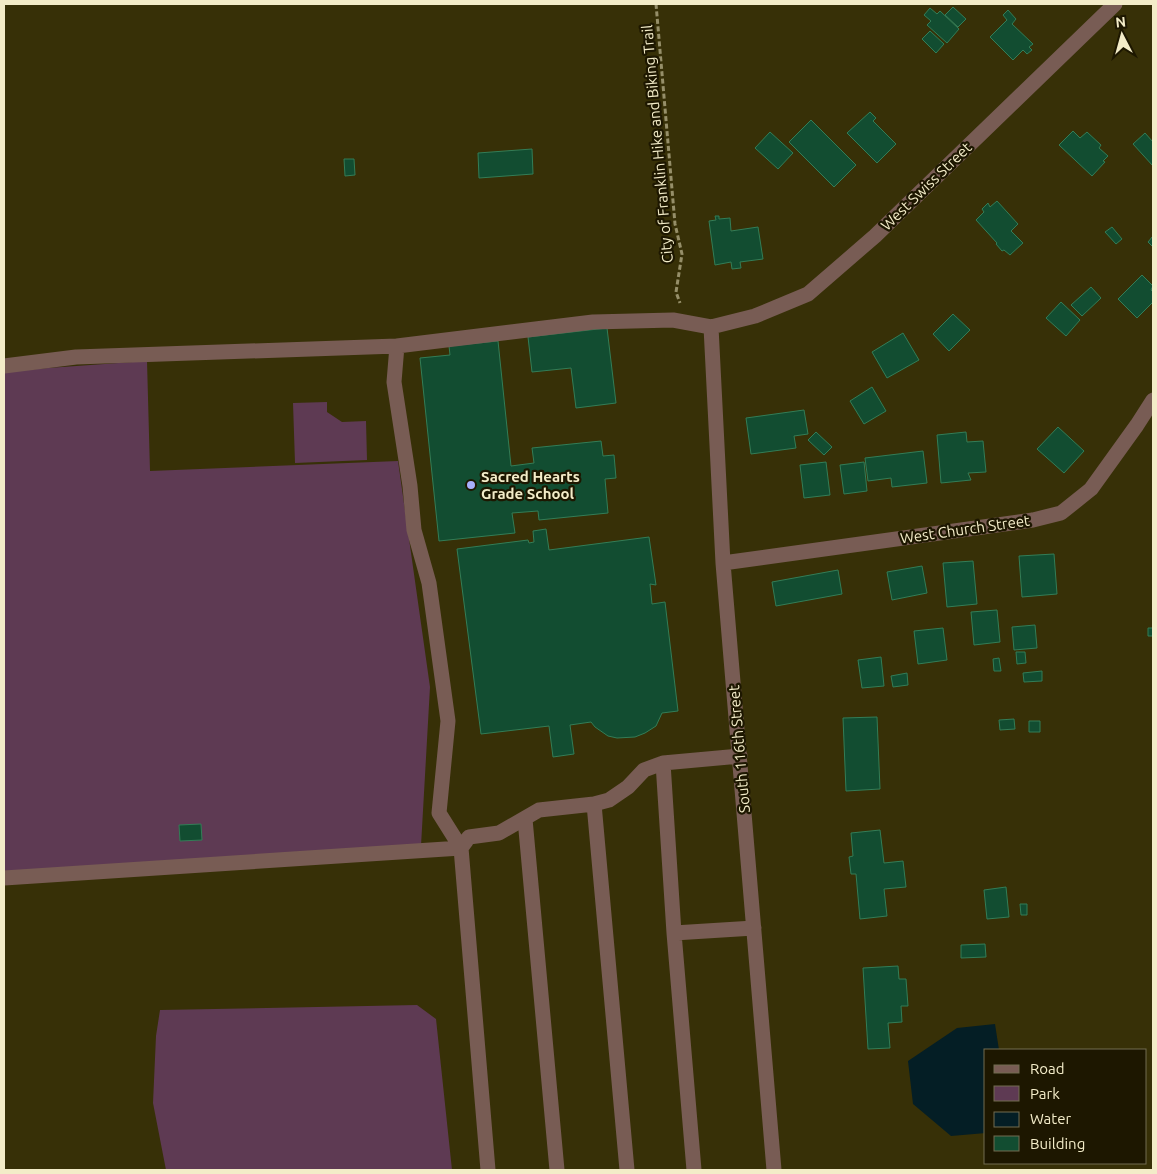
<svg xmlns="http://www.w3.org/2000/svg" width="1157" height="1174" viewBox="0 0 1157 1174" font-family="Ubuntu,sans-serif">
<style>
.green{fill:#5e3a53}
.water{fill:#041e25}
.building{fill:#124d31;stroke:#337d57}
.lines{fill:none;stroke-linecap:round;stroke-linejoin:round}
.path{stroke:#968f69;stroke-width:3;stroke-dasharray:5 2.5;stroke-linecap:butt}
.minor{stroke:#785c54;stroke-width:15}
.poi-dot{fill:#a8b0fc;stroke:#1d1700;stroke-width:2}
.labels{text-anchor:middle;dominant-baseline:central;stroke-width:4.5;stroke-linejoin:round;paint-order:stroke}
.street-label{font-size:15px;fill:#f3ecc8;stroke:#1d1700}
.poi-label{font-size:15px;font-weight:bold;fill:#f3ecc8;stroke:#1d1700;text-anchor:start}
</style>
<rect width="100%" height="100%" fill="#373007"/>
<path class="green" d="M 147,361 L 150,471 L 398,461 L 430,687 L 421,846 L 4,872 L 4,372 L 48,368 Z
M 327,402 L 327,412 L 342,422 L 366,421 L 367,460 L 295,463 L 293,403 Z
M 417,1005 L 436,1019 L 452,1170 L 166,1170 L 153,1103 L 156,1036 L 160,1010 Z"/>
<path class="water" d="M 995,1024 L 999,1050 L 986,1050 L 986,1133 L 951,1136 L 913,1104 L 908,1061 L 957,1028 Z"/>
<path class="building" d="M 953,7 L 966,19 L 958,27 L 945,15 Z
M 930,8 L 937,14 L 940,11 L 959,29 L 947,43 L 927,25 L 931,21 L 924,15 Z
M 1008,10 L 1016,19 L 1012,24 L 1033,44 L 1029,47 L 1032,50 L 1027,54 L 1023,50 L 1013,60 L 990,37 L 1007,20 L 1003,15 Z
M 930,31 L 944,44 L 936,53 L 922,39 Z
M 870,112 L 876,118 L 873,121 L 896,144 L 877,163 L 847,133 Z
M 811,120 L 856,165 L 834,187 L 789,142 Z
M 1073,131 L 1080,138 L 1087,132 L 1101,145 L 1099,148 L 1108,156 L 1103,161 L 1105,162 L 1092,176 L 1059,145 Z
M 770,132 L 793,153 L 778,169 L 755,148 Z
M 1145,133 L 1153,142 L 1153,166 L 1133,144 Z
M 532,149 L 533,174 L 479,178 L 478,153 Z
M 344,159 L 354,159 L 355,175 L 345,176 Z
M 997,201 L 1018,224 L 1011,231 L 1023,243 L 1010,255 L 1004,250 L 1002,251 L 996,244 L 997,243 L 976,220 L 984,212 L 982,209 L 988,203 L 990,207 Z
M 715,216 L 719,216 L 719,219 L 730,218 L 731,231 L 758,227 L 763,259 L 740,262 L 741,268 L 732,269 L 731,262 L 715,265 L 709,221 L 716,220 Z
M 1112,227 L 1122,239 L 1116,244 L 1105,232 Z
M 1153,236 L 1153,247 L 1148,242 Z
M 1142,275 L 1153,286 L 1151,290 L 1153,292 L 1153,302 L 1137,318 L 1118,299 Z
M 1091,287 L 1101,298 L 1082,316 L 1071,305 Z
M 1061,302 L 1080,320 L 1066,336 L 1046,318 Z
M 953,314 L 970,330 L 949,351 L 933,334 Z
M 607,328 L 616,403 L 576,408 L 571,368 L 532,372 L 528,337 Z
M 903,333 L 919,360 L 887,378 L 872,352 Z
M 498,341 L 511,466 L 534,463 L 532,448 L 601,441 L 603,456 L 614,455 L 616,478 L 605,479 L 608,513 L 539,520 L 538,511 L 512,513 L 515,533 L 439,541 L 420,358 L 450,355 L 449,346 Z
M 872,387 L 886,411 L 864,424 L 850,401 Z
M 804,410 L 808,434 L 794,436 L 796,448 L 751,454 L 746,418 Z
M 1058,427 L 1084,451 L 1064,473 L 1037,449 Z
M 816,432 L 832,447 L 824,455 L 808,440 Z
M 966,432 L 967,442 L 983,441 L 986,472 L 968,473 L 971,480 L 941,483 L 937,435 Z
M 923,451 L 927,483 L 892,487 L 891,478 L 868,481 L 865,458 Z
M 826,462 L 830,495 L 804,498 L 800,465 Z
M 864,462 L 867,491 L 844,494 L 840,465 Z
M 546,529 L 549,550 L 649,537 L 656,585 L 650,584 L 652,604 L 665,602 L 678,711 L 662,713 L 656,726 L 645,733 L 635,737 L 617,738 L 608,736 L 595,727 L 591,722 L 570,725 L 574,754 L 553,757 L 549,726 L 481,734 L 457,549 L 528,540 L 529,543 L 534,542 L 533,531 Z
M 1054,554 L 1057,594 L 1022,597 L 1019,556 Z
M 973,561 L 977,604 L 947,607 L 943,563 Z
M 922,566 L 927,593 L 892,600 L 887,572 Z
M 838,570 L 842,594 L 776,606 L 772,582 Z
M 997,610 L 1000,642 L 974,645 L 971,612 Z
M 1035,625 L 1037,648 L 1014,650 L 1012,627 Z
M 943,628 L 947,660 L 918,664 L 914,631 Z
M 1148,628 L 1153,628 L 1153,636 L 1148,636 Z
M 1016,652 L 1025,652 L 1026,663 L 1017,664 Z
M 881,657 L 884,686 L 862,688 L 858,660 Z
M 999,658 L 1001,671 L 994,671 L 993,659 Z
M 1042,671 L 1042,681 L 1024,682 L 1023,673 Z
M 907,673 L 908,685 L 893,687 L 891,676 Z
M 877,717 L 880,789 L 846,791 L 843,718 Z
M 1014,719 L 1015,729 L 1000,730 L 999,720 Z
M 1029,721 L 1040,721 L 1040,732 L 1029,732 Z
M 201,824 L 202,840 L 180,841 L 179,825 Z
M 880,830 L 884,863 L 903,861 L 906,887 L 884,889 L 887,916 L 860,919 L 856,874 L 851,874 L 849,857 L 853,856 L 851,833 Z
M 1006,887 L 1009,917 L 987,919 L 984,890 Z
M 1020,904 L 1027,904 L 1027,915 L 1021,915 Z
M 985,944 L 986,957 L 961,958 L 961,945 Z
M 898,966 L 899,979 L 906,979 L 908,1006 L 901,1006 L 902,1022 L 888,1023 L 890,1048 L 868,1049 L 863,968 Z"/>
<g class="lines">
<path class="path" d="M 656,4 L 675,224 L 682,254 L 676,292 L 680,303"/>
<path class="minor" d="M 711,327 L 723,563 L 774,1170
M 4,366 L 76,357 L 397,346
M 723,563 L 1033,520 L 1061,513 L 1091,489 L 1137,425 L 1153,400
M 663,763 L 674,933 L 694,1170
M 594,804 L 627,1170
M 525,819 L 557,1170
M 4,878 L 461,848 L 439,813 L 448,721 L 429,583 L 414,530 L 410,486 L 394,382 L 397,346 L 593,322 L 673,320 L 711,327 L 755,316 L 808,294 L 875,236 L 1115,4
M 674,933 L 754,928
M 488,1170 L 461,848 L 469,837 L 499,833 L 539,810 L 594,804 L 609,800 L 628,787 L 644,770 L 663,763 L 740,756"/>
</g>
<circle class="poi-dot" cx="471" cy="485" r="5"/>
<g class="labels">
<g class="street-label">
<text transform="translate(657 144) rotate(-95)">City of Franklin Hike and Biking Trail</text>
<text transform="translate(926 186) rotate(-44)">West Swiss Street</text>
<text transform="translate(965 529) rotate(-8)">West Church Street</text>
<text transform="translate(739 749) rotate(-95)">South 116th Street</text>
</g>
<g class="poi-label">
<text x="481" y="476">Sacred Hearts<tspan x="481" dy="17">Grade School</tspan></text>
</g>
</g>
<rect width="1157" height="1174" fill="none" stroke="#f3ecc8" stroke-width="10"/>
<rect x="984" y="1049" width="162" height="115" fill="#1d1700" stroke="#736c50"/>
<rect x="994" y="1065" width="25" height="8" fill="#785c54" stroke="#736c50"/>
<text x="1030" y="1074" font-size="15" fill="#f3ecc8">Road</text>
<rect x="994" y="1086" width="25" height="15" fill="#5e3a53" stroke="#736c50"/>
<text x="1030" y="1099" font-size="15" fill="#f3ecc8">Park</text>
<rect x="994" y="1112" width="25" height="15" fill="#041e25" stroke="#736c50"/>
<text x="1030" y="1124" font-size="15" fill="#f3ecc8">Water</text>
<rect x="994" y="1136" width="25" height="15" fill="#124d31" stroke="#736c50"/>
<text x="1030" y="1149" font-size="15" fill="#f3ecc8">Building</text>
<g transform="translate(1122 35) rotate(354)" stroke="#1d1700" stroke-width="4" paint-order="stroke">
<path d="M0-4L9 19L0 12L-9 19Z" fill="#f3ecc8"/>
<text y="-8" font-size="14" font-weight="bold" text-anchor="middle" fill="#f3ecc8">N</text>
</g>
</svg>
